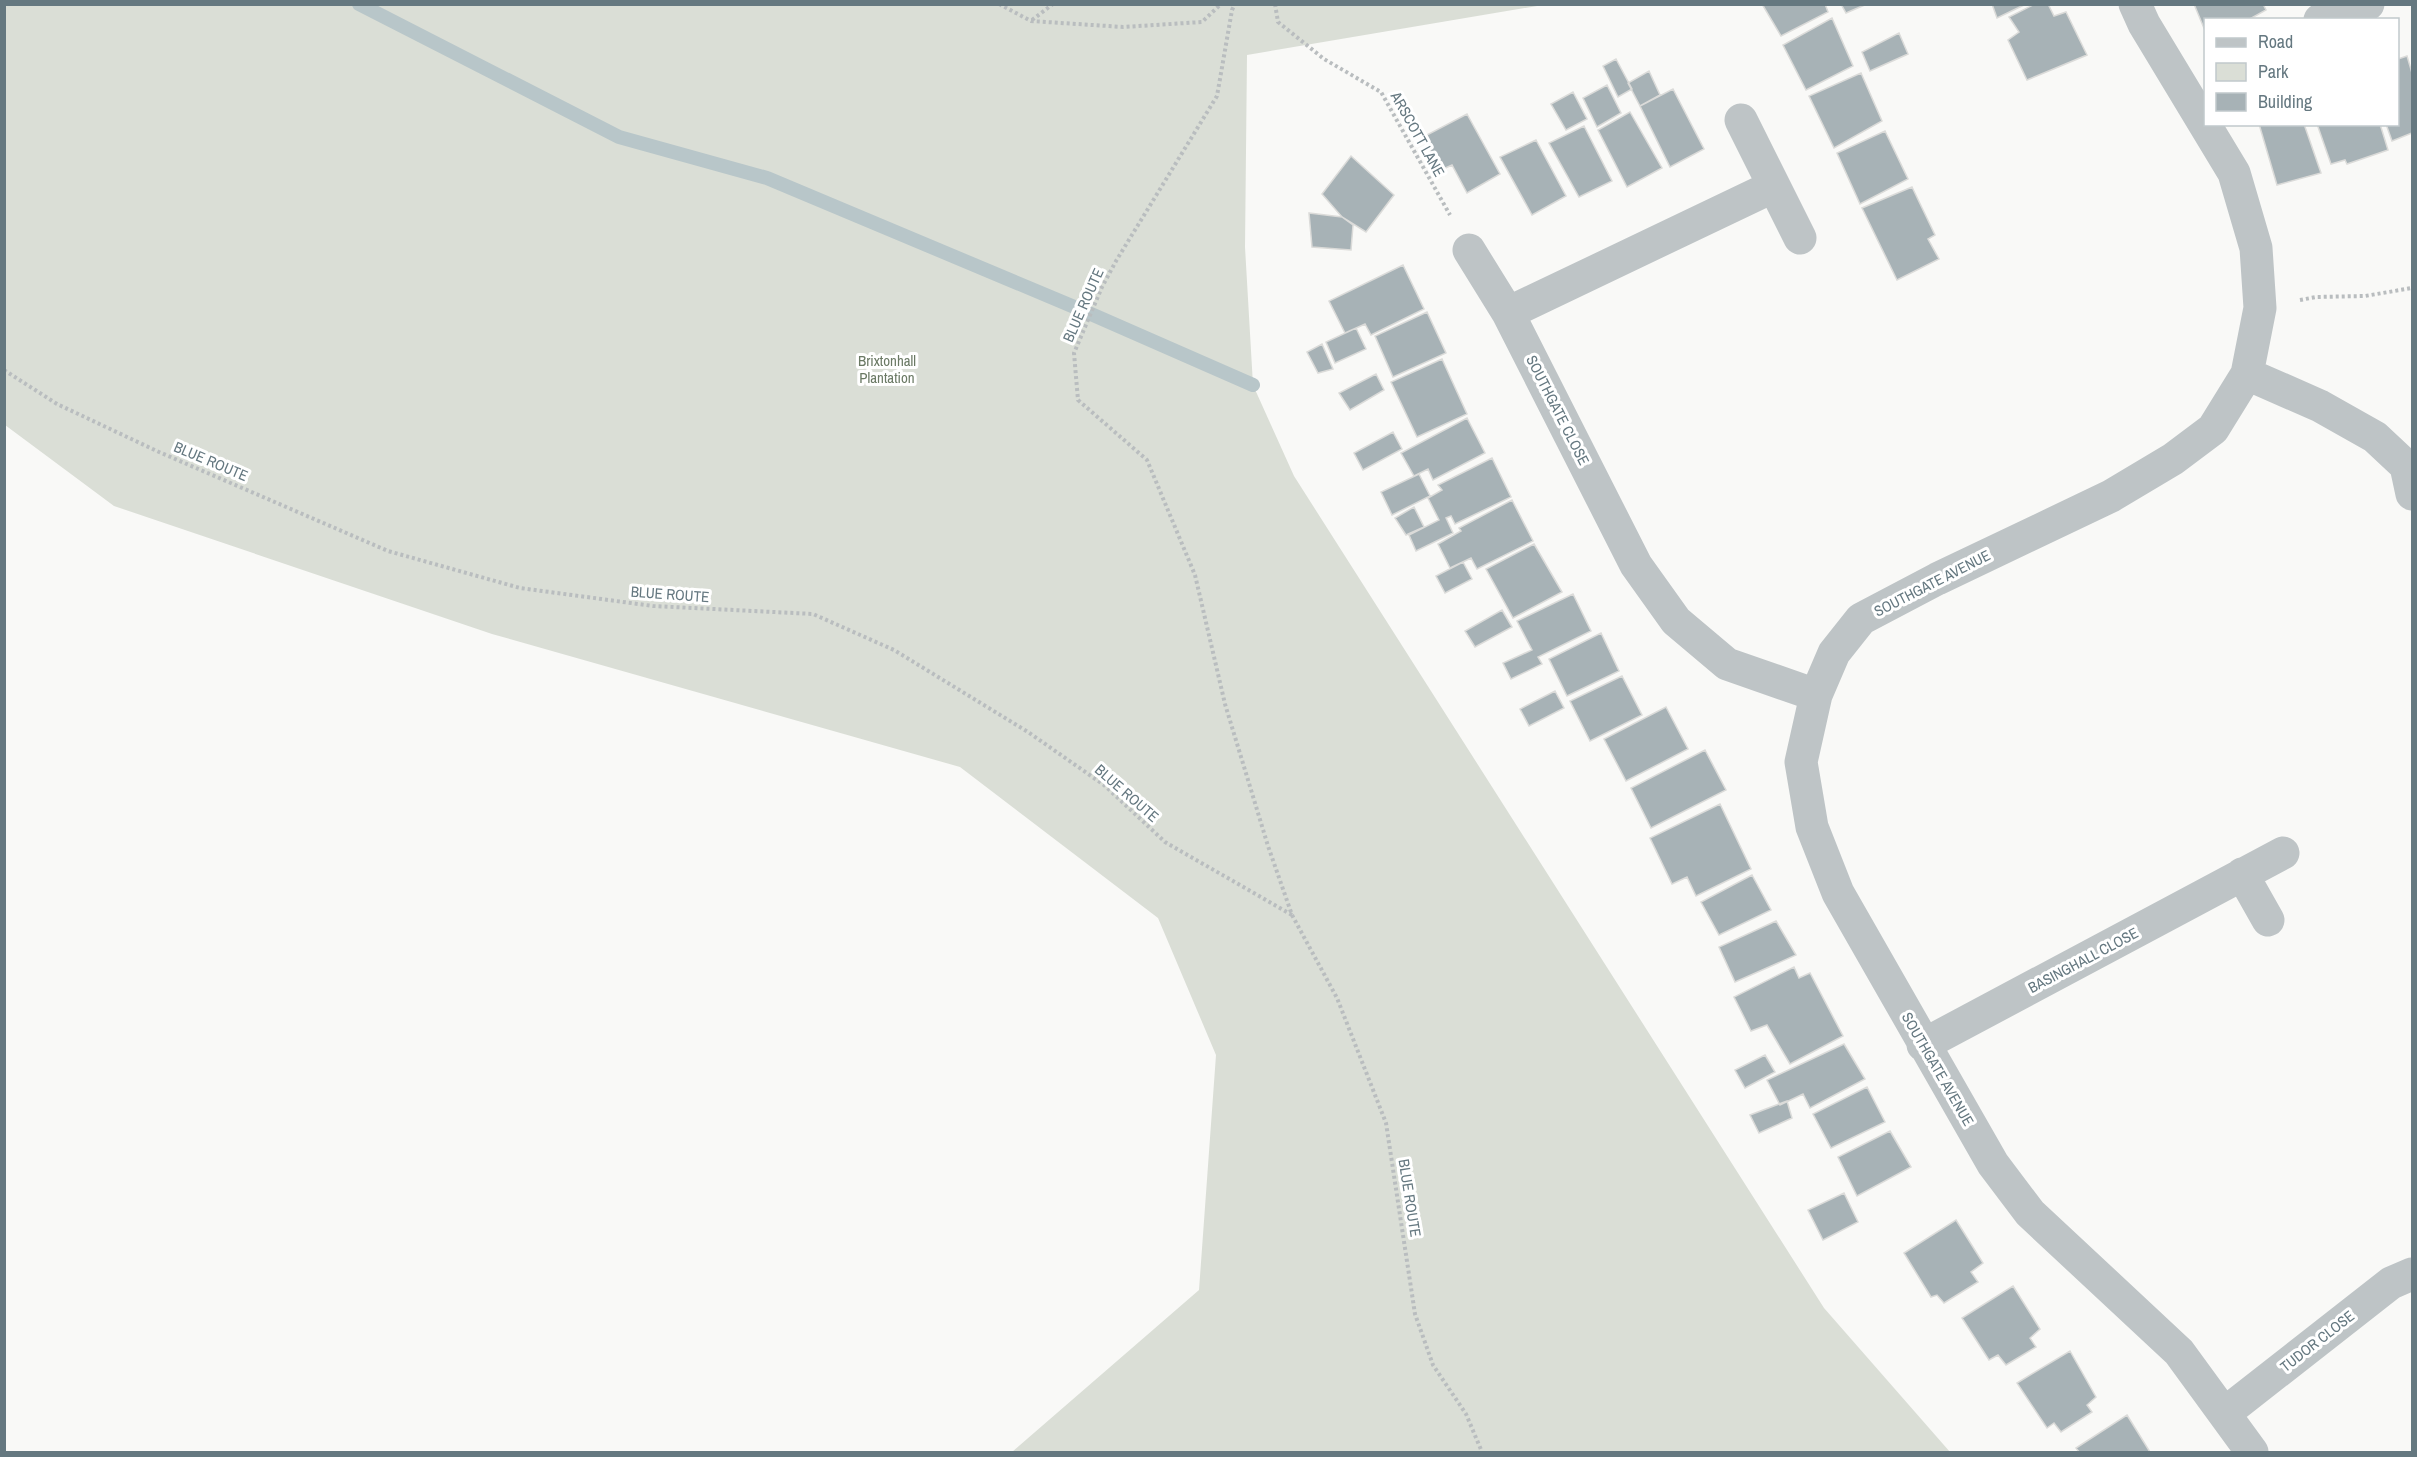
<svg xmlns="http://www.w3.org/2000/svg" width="2417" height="1457" viewBox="0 0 2417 1457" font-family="'Archivo Narrow',sans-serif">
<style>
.green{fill:#daded6}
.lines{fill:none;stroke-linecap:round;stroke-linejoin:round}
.stream{stroke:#b8c6c9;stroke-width:14}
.building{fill:#a7b2b6;stroke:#dbdbd9;stroke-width:1.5}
.path{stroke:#b9bdbf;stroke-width:4;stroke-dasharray:3 3;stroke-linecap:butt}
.minor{stroke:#bec4c6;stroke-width:33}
.labels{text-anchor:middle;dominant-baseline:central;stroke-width:6;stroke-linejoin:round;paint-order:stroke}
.street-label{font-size:15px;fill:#657880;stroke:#fff}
.park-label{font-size:15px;fill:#6a7964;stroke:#fff}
</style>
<rect width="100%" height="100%" fill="#f9f9f7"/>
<path class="green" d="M 5,4 L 1543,5 L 1247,55 L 1245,247 L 1253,385 L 1294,476 L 1824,1308 L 1950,1452 L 1012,1452 L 1199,1290 L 1216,1055 L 1158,918 L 960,767 L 492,634 L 114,506 L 5,425 Z"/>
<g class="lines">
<path class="stream" d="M 359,4 L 619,137 L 767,178 L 1091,314 L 1253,385"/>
</g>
<path class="building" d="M 1762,4 L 1825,4 L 1828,12 L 1781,36 Z
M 1841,4 L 1867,4 L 1846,13 Z
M 1992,4 L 2026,4 L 1997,18 Z
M 2035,4 L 2048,4 L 2054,16 L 2066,12 L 2087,55 L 2027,80 L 2008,40 L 2019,32 L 2009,17 Z
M 2194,4 L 2263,4 L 2266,10 L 2248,20 L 2206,20 L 2206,33 Z
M 1832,18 L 1853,66 L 1806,90 L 1783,45 Z
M 1899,33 L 1908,54 L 1870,71 L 1862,52 Z
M 2407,56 L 2412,73 L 2412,133 L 2392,141 L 2386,124 L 2398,124 L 2398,59 Z
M 1616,59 L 1632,89 L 1618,97 L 1603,66 Z
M 1649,71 L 1660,95 L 1640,106 L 1628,83 Z
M 1861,73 L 1882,121 L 1834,148 L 1809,96 Z
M 1607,85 L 1621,113 L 1597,127 L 1583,98 Z
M 1673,89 L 1704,149 L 1670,167 L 1640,106 Z
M 1573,92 L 1587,119 L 1566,130 L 1551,104 Z
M 1630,112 L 1662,168 L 1627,187 L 1598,130 Z
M 1467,114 L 1500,174 L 1467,193 L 1452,165 L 1441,170 L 1423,137 Z
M 2259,124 L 2304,124 L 2321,173 L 2277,185 Z
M 2317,124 L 2380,124 L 2388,150 L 2347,164 L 2345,160 L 2331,164 Z
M 1584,126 L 1612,181 L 1579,197 L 1549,143 Z
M 1885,131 L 1908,179 L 1860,204 L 1837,153 Z
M 1536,140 L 1566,196 L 1532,215 L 1500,157 Z
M 1351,156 L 1394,195 L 1366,232 L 1342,217 L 1322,194 Z
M 1912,187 L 1935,235 L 1928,239 L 1939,259 L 1897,280 L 1862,208 Z
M 1309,213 L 1342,217 L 1353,225 L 1351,250 L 1312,247 Z
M 1403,265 L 1424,309 L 1371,335 L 1365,324 L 1345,333 L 1329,301 Z
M 1427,312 L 1446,353 L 1393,377 L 1375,336 Z
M 1356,328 L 1366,349 L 1335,363 L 1326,342 Z
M 1322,344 L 1333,369 L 1318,373 L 1307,352 Z
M 1442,359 L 1467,414 L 1417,437 L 1391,382 Z
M 1376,374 L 1384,390 L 1350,410 L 1339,393 Z
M 1467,418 L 1485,453 L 1433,480 L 1428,469 L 1414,476 L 1401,453 Z
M 1393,432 L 1402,449 L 1363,470 L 1354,453 Z
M 1492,458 L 1511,497 L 1455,524 L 1451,516 L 1446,518 L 1453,533 L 1416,551 L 1409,535 L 1439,520 L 1428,498 L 1442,490 L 1438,485 Z
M 1419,474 L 1430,496 L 1392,515 L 1381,492 Z
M 1512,500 L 1533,541 L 1477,569 L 1471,558 L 1450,568 L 1438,544 L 1461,531 L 1459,528 Z
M 1414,507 L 1424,527 L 1406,535 L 1395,518 Z
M 1534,544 L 1562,592 L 1513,618 L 1486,569 Z
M 1463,562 L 1472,579 L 1445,593 L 1436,576 Z
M 1573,594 L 1591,631 L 1538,657 L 1542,664 L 1511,679 L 1503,663 L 1532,650 L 1517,621 Z
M 1502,610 L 1512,627 L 1475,647 L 1465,631 Z
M 1601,633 L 1619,671 L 1567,696 L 1549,659 Z
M 1622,676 L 1642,715 L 1590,741 L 1570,701 Z
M 1555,691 L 1564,708 L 1529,726 L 1520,709 Z
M 1666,707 L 1688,749 L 1626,781 L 1604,739 Z
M 1705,750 L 1726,790 L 1651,828 L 1631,788 Z
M 1720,804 L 1751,869 L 1696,896 L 1687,877 L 1672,884 L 1650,838 Z
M 1752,875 L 1771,910 L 1719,935 L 1701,902 Z
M 1776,921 L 1796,955 L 1735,982 L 1719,947 Z
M 1794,967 L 1799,978 L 1810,973 L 1843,1036 L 1790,1064 L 1767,1025 L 1751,1031 L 1734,997 Z
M 1844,1044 L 1865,1079 L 1810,1108 L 1803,1094 L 1780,1105 L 1767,1080 Z
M 1765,1055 L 1775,1072 L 1745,1088 L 1735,1070 Z
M 1867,1087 L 1885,1122 L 1831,1148 L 1813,1114 Z
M 1787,1101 L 1792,1118 L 1759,1133 L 1750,1115 Z
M 1890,1131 L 1911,1167 L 1857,1196 L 1838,1157 Z
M 1844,1193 L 1858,1222 L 1823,1240 L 1808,1210 Z
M 1956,1220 L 1983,1263 L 1971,1272 L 1978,1282 L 1944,1303 L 1937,1295 L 1931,1297 L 1904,1253 Z
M 2013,1286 L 2040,1329 L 2030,1338 L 2036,1347 L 2006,1365 L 1998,1355 L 1989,1360 L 1962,1318 Z
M 2070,1351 L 2096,1397 L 2087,1405 L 2092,1412 L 2061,1432 L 2054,1423 L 2047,1428 L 2017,1383 Z
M 2127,1415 L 2150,1452 L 2079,1452 L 2076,1448 Z"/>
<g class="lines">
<path class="path" d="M 999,4 L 1031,21 L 1123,27 L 1202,22 L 1221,4
M 1275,4 L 1278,22 L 1324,59 L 1381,92 L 1450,215
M 1032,20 L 1053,4
M 2300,300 L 2316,297 L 2365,296 L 2412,288
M 4,370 L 57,404 L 159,452 L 388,551 L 520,588 L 653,606 L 813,614 L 894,650 L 1028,732 L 1104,785 L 1165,842 L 1292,915 L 1268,846 L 1225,704 L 1195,575 L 1147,460 L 1078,400 L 1074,353 L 1102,287 L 1116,261 L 1217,96 L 1232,10 L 1235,4
M 1292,915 L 1337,998 L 1386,1123 L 1415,1314 L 1433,1365 L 1466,1414 L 1482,1452"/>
<path class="minor" d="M 2135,4 L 2144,24 L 2234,173 L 2256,248 L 2260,308 L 2247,374 L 2213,429 L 2173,459 L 2111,496 L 1937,579 L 1861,619 L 1834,653 L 1816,695 L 1801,762 L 1812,827 L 1838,893 L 1993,1164 L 2030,1213 L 2179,1352 L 2252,1452
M 2320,20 L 2368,4
M 1741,120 L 1800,238
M 1469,250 L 1508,313 L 1636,565 L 1676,621 L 1727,664 L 1816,695
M 1508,313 L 1774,186
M 2247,374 L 2320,406 L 2375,437 L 2406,466 L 2412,494
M 2242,874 L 2268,920
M 1923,1045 L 2283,853
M 2225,1413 L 2391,1283 L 2412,1274"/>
</g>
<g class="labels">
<g class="street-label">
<text transform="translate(1418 134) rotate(61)">ARSCOTT LANE</text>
<text transform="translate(1083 305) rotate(-66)">BLUE ROUTE</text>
<text transform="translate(1558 410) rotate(63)">SOUTHGATE CLOSE</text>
<text transform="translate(211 461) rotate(23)">BLUE ROUTE</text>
<text transform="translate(1932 583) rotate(-27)">SOUTHGATE AVENUE</text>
<text transform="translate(670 594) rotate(4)">BLUE ROUTE</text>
<text transform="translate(1127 793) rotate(41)">BLUE ROUTE</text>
<text transform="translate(2083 960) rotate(-28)">BASINGHALL CLOSE</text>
<text transform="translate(1938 1069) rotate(60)">SOUTHGATE AVENUE</text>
<text transform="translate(1410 1198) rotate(81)">BLUE ROUTE</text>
<text transform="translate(2317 1341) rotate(-38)">TUDOR CLOSE</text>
</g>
<g class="park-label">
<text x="887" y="360">Brixtonhall<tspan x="887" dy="17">Plantation</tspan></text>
</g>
</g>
<rect width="2417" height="1457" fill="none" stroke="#657880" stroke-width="12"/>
<rect x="2204" y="18" width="195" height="108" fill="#ffffff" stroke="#c1c9cc" stroke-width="1.5"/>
<rect x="2216" y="38" width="30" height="9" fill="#bec4c6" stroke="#c1c9cc" stroke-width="1.5"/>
<text x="2258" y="48" font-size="18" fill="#657880">Road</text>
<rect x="2216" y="63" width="30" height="18" fill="#daded6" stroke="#c1c9cc" stroke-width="1.5"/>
<text x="2258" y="78" font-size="18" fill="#657880">Park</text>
<rect x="2216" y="93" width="30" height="18" fill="#a7b2b6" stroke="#c1c9cc" stroke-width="1.5"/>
<text x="2258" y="108" font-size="18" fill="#657880">Building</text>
</svg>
